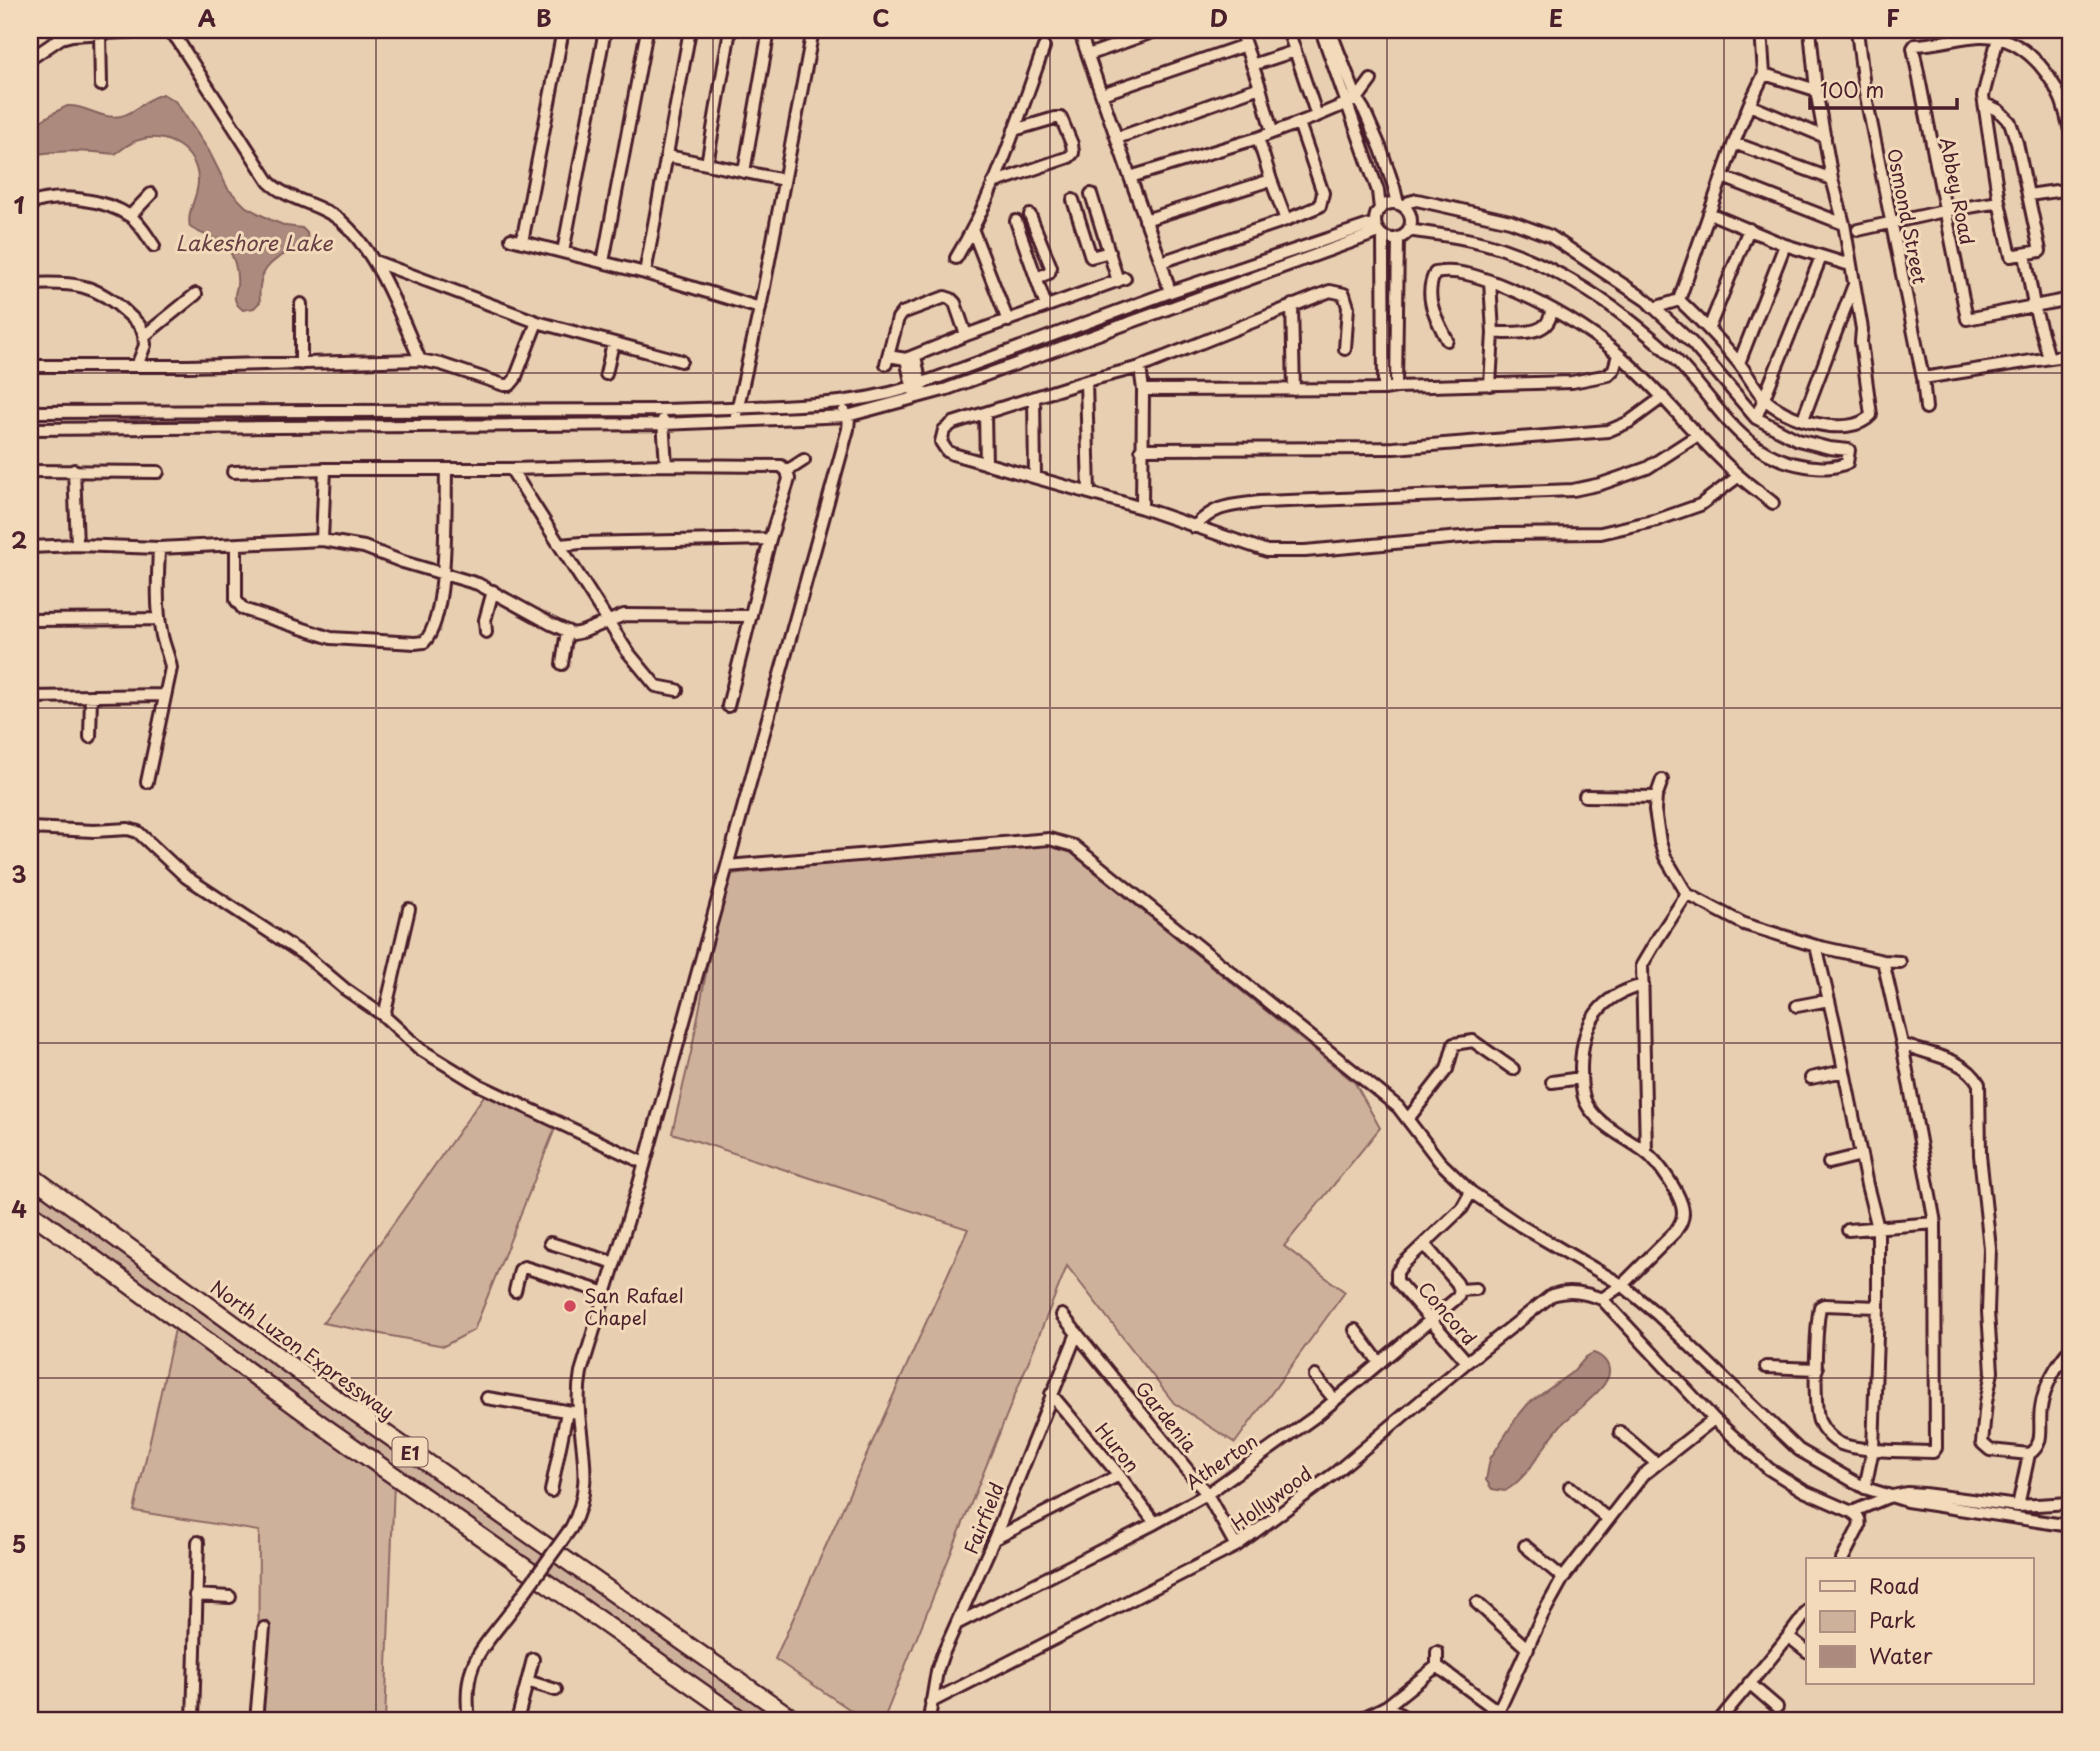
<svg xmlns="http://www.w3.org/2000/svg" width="2100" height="1751" viewBox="0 0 2100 1751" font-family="'Playpen Sans',sans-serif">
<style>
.green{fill:#ceb19b;stroke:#8c6863;stroke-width:2}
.water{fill:#ac8b7e;stroke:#85605d;stroke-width:2}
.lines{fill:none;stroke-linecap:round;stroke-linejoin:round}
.minor-casing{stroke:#4a1f2b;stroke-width:16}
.highway-casing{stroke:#4a1f2b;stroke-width:21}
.minor{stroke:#f2daba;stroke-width:10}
.highway{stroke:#f2daba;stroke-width:16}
.minor-bridge-casing{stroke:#4a1f2b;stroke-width:16;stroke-linecap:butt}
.minor-bridge{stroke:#f2daba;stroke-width:10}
.grid{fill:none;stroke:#4a1f2b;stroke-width:2;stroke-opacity:0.55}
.poi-dot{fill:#d1495b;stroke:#f2daba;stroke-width:2.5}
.labels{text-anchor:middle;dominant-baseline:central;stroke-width:6;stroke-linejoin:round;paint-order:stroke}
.shield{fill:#f2daba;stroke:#7c5756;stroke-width:2}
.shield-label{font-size:18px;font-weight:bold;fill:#4a1f2b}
.street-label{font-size:19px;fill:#4a1f2b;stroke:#f2daba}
.poi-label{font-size:19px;fill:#4a1f2b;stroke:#f2daba;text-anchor:start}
.water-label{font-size:21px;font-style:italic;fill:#673f44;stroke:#f2daba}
.neatline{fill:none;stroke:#4a1f2b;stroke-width:2.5}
.grid-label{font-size:23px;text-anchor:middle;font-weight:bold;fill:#4a1f2b}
</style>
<rect width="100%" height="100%" fill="#e8cfb1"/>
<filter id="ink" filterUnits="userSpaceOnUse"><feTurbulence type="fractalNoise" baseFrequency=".0143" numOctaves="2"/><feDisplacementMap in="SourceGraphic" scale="14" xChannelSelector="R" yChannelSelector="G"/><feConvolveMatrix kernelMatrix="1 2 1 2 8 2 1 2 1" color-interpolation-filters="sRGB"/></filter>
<g filter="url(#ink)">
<path class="green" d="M 1039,845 L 1064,847 L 1355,1083 L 1380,1128 L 1284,1246 L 1345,1292 L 1235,1443 L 1174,1403 L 1067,1266 L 883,1721 L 867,1721 L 775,1659 L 968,1229 L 672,1133 L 692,1048 L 712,941 L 731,874 L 905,856 Z
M 486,1093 L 556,1126 L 474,1330 L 444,1346 L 323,1323 Z
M 30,1180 L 532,1546 L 784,1721 L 751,1721 L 524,1565 L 30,1204 Z
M 176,1325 L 394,1482 L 385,1721 L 258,1721 L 259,1531 L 134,1511 Z"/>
<path class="water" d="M 163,94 L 176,102 L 209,151 L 228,189 L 246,207 L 271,220 L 286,226 L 302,228 L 307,233 L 308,241 C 303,246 299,247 293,250 C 268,261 257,273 260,302 L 254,308 L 243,310 C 240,307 237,306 236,302 C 233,297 236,291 237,286 C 238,272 236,260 228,249 C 219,237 202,236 190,227 C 186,210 199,197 198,179 C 197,150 166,131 139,140 C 130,142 123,149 115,154 C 86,150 59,150 30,155 L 30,127 C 38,123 62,107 68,106 C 87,105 100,120 121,116 C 139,112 144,98 163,94 Z
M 1593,1353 C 1601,1355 1610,1363 1609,1373 C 1607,1385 1594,1395 1586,1403 C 1578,1411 1569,1417 1561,1425 C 1542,1446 1530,1477 1505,1491 L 1492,1489 L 1486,1480 L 1490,1459 L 1517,1417 L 1528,1404 L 1575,1370 L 1586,1357 Z"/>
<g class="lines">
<g class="minor-casing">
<path id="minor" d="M 160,30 L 168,30 L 177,39 L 269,182 C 289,201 319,203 340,220 C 378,252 400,315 420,360
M 690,30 L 645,273 L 760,308
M 1079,30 L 1130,177
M 1240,30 L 1260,87 L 1272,132
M 1288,30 L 1317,116
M 1321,30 L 1378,191 L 1380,209
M 1330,30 L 1357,99 L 1364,110 L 1381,149 L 1394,187 L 1398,204
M 1857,30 L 1864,87 L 1923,378 L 1926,408
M 100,34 L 101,85
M 1088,55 L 1158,30
M 30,59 L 61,38 L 72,35 L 155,30
M 1252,65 L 1295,51
M 1764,74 L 1816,90
M 1102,94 L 1245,45
M 1985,104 L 1998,110 L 2010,122 L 2017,143 L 2040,251 L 2011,256 L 1999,202 L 1983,96 L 2000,30
M 1749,105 L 1825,137
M 1299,123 L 1323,193 L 1320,206 L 1286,220 L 1161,262 L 1130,177 L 1258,138 L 1317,116 L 1357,99 L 1371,80
M 2070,130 C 2067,120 2065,108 2061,99 C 2047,66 2018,35 1980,36 C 1958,37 1937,45 1915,45 L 1913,48 L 1967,319 L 2070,299
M 1117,138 L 1260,87
M 1734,143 L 1832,179
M 668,156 L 784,180
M 707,164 L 730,30
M 744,172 L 769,30
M 1723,177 L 1844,224
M 1271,180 L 1286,220
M 993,183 L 1069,157 L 1073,153 L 1072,144 L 1061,118 L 1055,118 L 1014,130
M 1091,194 L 1118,281
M 2029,195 L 2070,189
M 1073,200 L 1091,257 L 1110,252
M1375 221a18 18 0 1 1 36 0a18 18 0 1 1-36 0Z
M 30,204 C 59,193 104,199 130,216 C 141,224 147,236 154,246
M 1404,207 L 1409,202 L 1417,200 L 1510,221 L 1550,236 L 1646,300 L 1692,343 L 1756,418 L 1798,440 L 1829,448 L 1849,450 L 1847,463 C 1833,469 1821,468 1806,466 C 1740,456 1719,404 1677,361 C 1657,341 1634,323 1611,306 C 1578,283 1541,262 1503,249 C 1473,238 1440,235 1408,230
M 1709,213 L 1785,245 L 1850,265
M 1030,215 L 1051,267 L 1049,273 L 1036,278
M 130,216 L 151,194
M 1145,220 L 1271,180 L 1258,138
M 1016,221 L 1046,306
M 1858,230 L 1944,211 L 1999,202
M 973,231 L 1008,321
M 1383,236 L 1384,389
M 511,239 L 645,273
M 522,242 L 563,30
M 563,252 L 605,30
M 2025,254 L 2034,306 L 2049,358
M 956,258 C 996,193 1018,118 1044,47
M 374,261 L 537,322 L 681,361
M 603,262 L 647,30
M 1161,262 L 1170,292
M 1490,281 L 1493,333 L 1490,385
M 30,284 C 72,282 96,283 128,314 C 136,322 142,325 144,336
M 1679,300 C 1700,320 1720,340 1738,362 C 1747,373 1754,387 1763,397 C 1782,419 1849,440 1871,415 L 1861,342 L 1862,329 L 1844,224 L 1832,179 L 1816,90 L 1810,30
M 1679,300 L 1734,143 L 1749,105 L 1764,74 L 1761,30
M 1649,303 L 1654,308 L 1679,300
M 301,304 L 301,364
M 1292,305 L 1294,390
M 1709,328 L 1749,229
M 1493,333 C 1514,332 1552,338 1551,309
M 1447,340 C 1436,318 1423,297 1435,273 C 1457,269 1477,276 1498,284 C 1541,301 1582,324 1618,354 C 1662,391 1696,439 1739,476 C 1750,486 1762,494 1773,503
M 1345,349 L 1348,307 L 1344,294 L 1330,291 L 1140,367 L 1086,381 L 953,423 L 944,430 L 941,442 L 947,451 L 953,454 L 1142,508 L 1267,551 L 1305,551 L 1494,534 L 1601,533 L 1657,520 L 1700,505 L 1739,476
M 888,356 L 906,359 L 966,335 L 1125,278
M 915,356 L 922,390
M 906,359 L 913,390
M 1739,363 L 1785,245
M 886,364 L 898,318 L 902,313 L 945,297 L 951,299 L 955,303 L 966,335
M 30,366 L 188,366 L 420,360 L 441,364 L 504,385 L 510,385 L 515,379 L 537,322
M 137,366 L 145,345 L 144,336 L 196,294
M 1140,367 L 1143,390 L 1142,508
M 606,374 L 613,343
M 1923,378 L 2070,355
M 1086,381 L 1089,493
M 1396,387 L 1398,238
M 1143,390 L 1384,389 L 1396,387 L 1572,382 L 1608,375 L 1614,369 L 1618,355
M 1034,397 L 1035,477
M 30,412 L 663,410 C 715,409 765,407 816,404 C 849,402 880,397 912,387 L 1170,292 L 1375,223
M 985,414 L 986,464
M 736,415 L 760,308 L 813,30
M 1756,418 L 1821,257
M 1803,419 L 1853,287
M 663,420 L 666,465
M 30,429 L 663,424 L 847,416 L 947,389 L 1379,232
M 1141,449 L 1394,448 L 1608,431 L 1629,422 L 1663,397
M 511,469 L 627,651 L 656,686 L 677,690
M 74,470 L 77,545
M 30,471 L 158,472
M 787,471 L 804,460
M 233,472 L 325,469 L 511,469 L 666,465 L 781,466 L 787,471 L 789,479 L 770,539 L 728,706
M 1194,527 C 1217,504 1229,506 1259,502 L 1573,490 L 1601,484 L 1647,468 L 1698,435
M 322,540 L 325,469
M 236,545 L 236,600 L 243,609 L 331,638 L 415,643 L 424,642 C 449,619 445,504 446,469
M 560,545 L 581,543 L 770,539
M 30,547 L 77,545 L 159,548 L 322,540 L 364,547 L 403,562 L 478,584 L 551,624 L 573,634 L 582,632 L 624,615 L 751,616
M 30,620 L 159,619
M 486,632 L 485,620 L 493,591
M 562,664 L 567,631
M 30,697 L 165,695
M 90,737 L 91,696
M 1662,780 L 1656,797 L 1655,810 L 1660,842 L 1665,857 L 1687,894 L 1744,924 L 1816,946 L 1883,961 L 1900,962
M 147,782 L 171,668 C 169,655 163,644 161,631 C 156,604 158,576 159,548
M 1585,796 L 1656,797
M 30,828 L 94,831 L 128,829 L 138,832 L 186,877 L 306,956 L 345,989 L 384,1016
M 727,866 L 1049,839 L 1074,846 L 1398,1107 L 1440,1162 L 1471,1192 L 1521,1226 L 1622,1285 L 1657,1314 L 1799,1450 L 1865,1488 L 1907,1501 L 2070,1526
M 409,909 L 384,1016 L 420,1049 L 479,1085 L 644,1163
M 1816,946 L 1835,1026 L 1867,1185 L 1878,1228 L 1878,1307 L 1873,1449 L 1865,1488
M 1797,1006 L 1829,1000
M 1902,1044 C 1928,1055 1964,1057 1979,1084 L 1980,1155 L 1990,1248 L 1988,1312 L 1992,1372 L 1986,1402 L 1982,1443 L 1990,1450 L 2029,1454
M 1811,1078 L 1844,1071
M 1552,1082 L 1581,1078
M 1408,1119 L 1447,1069 L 1454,1044 L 1473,1041 L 1513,1069
M 1646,1152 L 1642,965 L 1658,938 L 1687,894
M 1829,1163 L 1861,1155
M 1848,1230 L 1935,1223
M 550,1243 L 615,1263
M 1424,1244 L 1457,1283 L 1460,1290
M 515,1291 L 520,1270 L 524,1267 L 606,1293
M 1602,1299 L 1622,1285 L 1675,1232 C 1679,1226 1683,1221 1683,1213 C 1683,1196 1657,1160 1644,1151 C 1625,1137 1603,1128 1589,1108 C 1581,1097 1581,1080 1581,1067 C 1582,1023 1599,996 1643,985
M 1878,1307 L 1824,1305 L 1820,1307 C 1816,1327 1813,1403 1819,1421 C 1823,1430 1832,1440 1841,1444 C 1860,1452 1911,1451 1933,1452 L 1936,1448 L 1935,1223 L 1902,1044 L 1883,961
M 1062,1315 L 1207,1494 L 1236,1546
M 1355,1330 L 1379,1362
M 1467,1362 L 1397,1281 L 1397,1272 L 1404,1263 L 1462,1208 L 1471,1192
M 1766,1367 L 1817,1369
M 1315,1376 L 1335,1400
M 1051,1394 L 1119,1475 L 1155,1523
M 487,1398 L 578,1413
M 1620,1432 L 1656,1463
M 1570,1487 L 1608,1519
M 551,1491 L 567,1412
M 2018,1506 L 2029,1454 C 2046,1443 2038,1426 2041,1408 C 2044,1387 2056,1365 2070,1349
M 1852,1512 L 1888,1497 L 1907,1493 L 1924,1494 L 2018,1506 L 2070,1503
M 571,1528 C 601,1473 570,1429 581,1372 L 639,1184 L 848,429 L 849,418 L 844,411
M 994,1539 L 1119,1475
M 1525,1546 L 1563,1578
M 195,1595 L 230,1597
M 1477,1603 L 1528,1649
M 958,1623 L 1155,1523 L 1207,1494 L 1316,1416 L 1458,1297 L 1460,1290 L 1476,1289
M 1789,1637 L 1808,1652
M 1437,1666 L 1499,1712
M 527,1681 L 556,1690
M 1749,1683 L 1777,1707
M 931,1702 L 1236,1546 L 1335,1473 L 1467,1362 L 1552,1295 C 1570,1289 1585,1293 1602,1299 L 1714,1419 L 1769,1469 L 1804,1491 L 1852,1512 C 1858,1516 1861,1519 1859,1527 L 1842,1560
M 1387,1706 L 1410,1721
M 929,1719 L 937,1671 L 942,1656 L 994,1539 L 1077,1333
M 193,1721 L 198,1542
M 256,1721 L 264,1628
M 469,1721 C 462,1664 479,1653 511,1611
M 517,1721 L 533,1659
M 1357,1721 L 1387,1706 L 1437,1666 L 1437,1652
M 1494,1721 L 1543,1614 L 1563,1578 L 1643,1475 L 1714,1419
M 1719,1721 C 1748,1684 1781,1649 1808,1610"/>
</g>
<g class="highway-casing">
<path id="highway" d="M 30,1175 L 339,1401 L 796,1721
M 30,1212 L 322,1425 L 743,1721"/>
</g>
<use href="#minor" class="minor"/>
<use href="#highway" class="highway"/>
<g class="minor-bridge-casing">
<path id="minor-bridge" d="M 511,1611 L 571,1528"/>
</g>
<use href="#minor-bridge" class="minor-bridge"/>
</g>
</g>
<path class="grid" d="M 376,30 L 376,1721M 713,30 L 713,1721M 1050,30 L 1050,1721M 1387,30 L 1387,1721M 1724,30 L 1724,1721M 30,373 L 2070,373M 30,708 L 2070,708M 30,1043 L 2070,1043M 30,1378 L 2070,1378"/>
<circle class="poi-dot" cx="570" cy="1306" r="7"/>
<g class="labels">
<rect class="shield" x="392.5" y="1437.5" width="35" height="29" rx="5"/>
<g class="shield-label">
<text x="410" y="1452">E1</text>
</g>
<g class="street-label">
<text transform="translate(1958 191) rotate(79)">Abbey Road</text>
<text transform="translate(1908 216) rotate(79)">Osmond Street</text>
<text transform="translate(1448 1313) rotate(49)">Concord</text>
<text transform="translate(303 1349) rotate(36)">North Luzon Expressway</text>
<text transform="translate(1167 1416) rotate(51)">Gardenia</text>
<text transform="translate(1118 1447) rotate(51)">Huron</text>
<text transform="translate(1221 1461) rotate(-34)">Atherton</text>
<text transform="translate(1271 1498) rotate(-36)">Hollywood</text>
<text transform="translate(983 1518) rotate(-68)">Fairfield</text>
</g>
<g class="poi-label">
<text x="584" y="1295">San Rafael<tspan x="584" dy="22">Chapel</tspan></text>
</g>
<g class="water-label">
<text x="254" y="242">Lakeshore Lake</text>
</g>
</g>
<rect width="2100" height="1751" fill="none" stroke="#f2daba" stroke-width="77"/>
<rect x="1806" y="1558" width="228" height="126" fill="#f2daba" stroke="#af8f81" stroke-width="2"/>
<rect x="1820" y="1581" width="35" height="10" fill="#f2daba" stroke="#af8f81" stroke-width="2"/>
<text x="1869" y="1594" font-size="21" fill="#4a1f2b">Road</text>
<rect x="1820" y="1611" width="35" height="21" fill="#ceb19b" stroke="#af8f81" stroke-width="2"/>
<text x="1869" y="1628" font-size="21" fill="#4a1f2b">Park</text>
<rect x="1820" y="1646" width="35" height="21" fill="#ac8b7e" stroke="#af8f81" stroke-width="2"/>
<text x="1869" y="1664" font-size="21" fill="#4a1f2b">Water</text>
<path d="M1810 98v10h147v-10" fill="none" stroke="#4a1f2b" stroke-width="3.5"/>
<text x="1820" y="98" font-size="21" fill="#4a1f2b" stroke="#f2daba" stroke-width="5" paint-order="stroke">100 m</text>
<rect x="38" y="38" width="2024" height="1674" class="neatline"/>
<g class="grid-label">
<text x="207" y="27">A</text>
<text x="544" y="27">B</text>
<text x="881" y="27">C</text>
<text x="1219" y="27">D</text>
<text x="1556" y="27">E</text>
<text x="1893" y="27">F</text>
<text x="19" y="214">1</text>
<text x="19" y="549">2</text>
<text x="19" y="883">3</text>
<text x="19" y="1218">4</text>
<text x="19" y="1553">5</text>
</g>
</svg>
